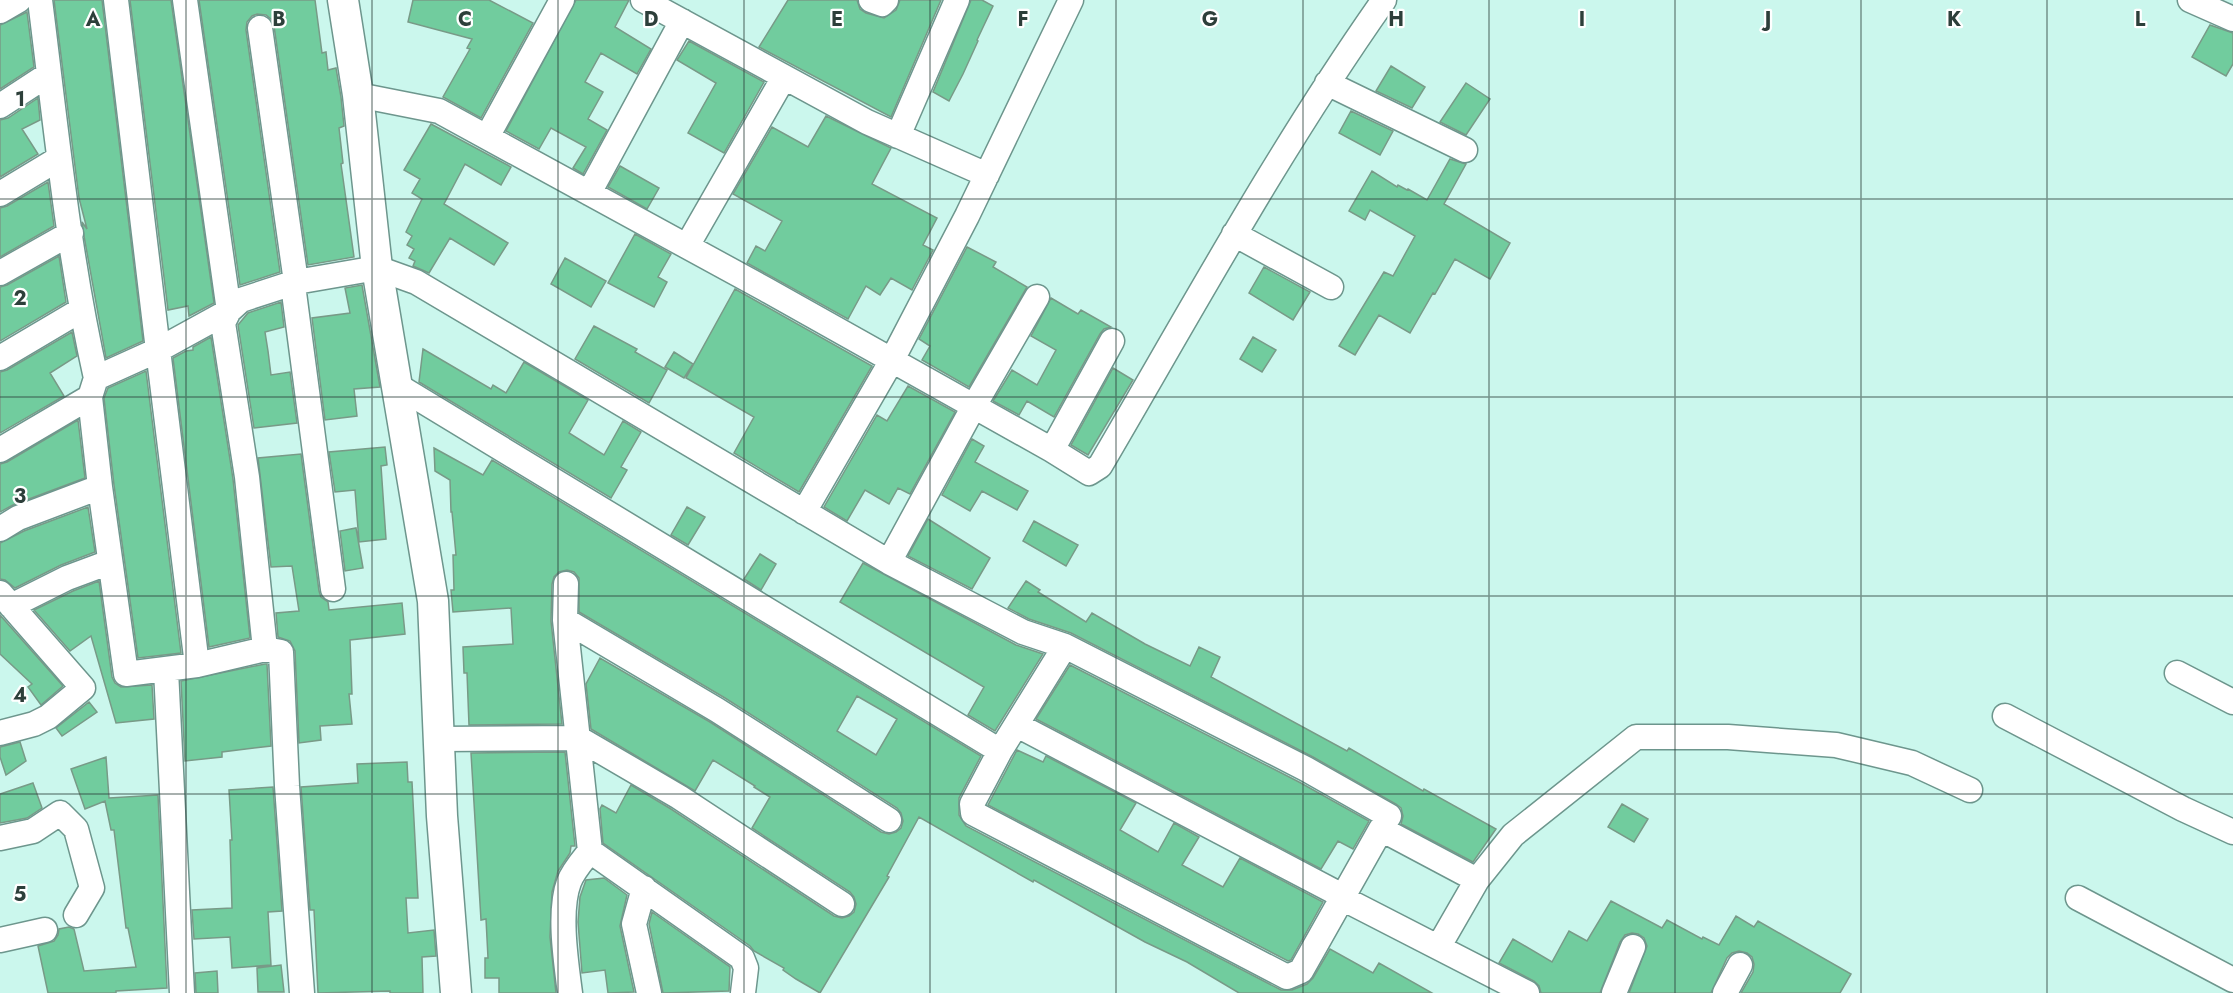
<svg xmlns="http://www.w3.org/2000/svg" width="2233" height="993" viewBox="0 0 2233 993" font-family="Jost,sans-serif">
<style>
.building{fill:#71cc9e;stroke:#789a87;stroke-width:1.5;fill-rule:evenodd}
.lines{fill:none;stroke-linecap:round;stroke-linejoin:round}
.minor-casing{stroke:#6d968d;stroke-width:27}
.tertiary-casing{stroke:#6d968d;stroke-width:33}
.minor{stroke:#fff;stroke-width:24}
.tertiary{stroke:#fff;stroke-width:30}
.grid{fill:none;stroke:#2d3f3a;stroke-width:1.5;stroke-opacity:0.55}
.grid-label{font-size:20px;text-anchor:middle;font-weight:bold;fill:#2d3f3a;stroke:#fff;stroke-width:4.5;stroke-linejoin:round;paint-order:stroke}
</style>
<rect width="100%" height="100%" fill="#cbf7ed"/>
<path class="building" d="M 54,0 L 102,0 L 143,341 L 106,358 L 84,236 L 82,222 L 87,229 L 79,198 Z
M 130,0 L 171,0 L 214,303 L 189,316 L 188,306 L 168,310 Z
M 199,0 L 315,0 L 322,53 L 326,52 L 328,70 L 336,68 L 341,97 L 344,126 L 339,128 L 343,163 L 341,164 L 354,257 L 308,265 L 274,26 L 272,20 L 266,15 L 257,14 L 252,16 L 247,22 L 246,30 L 280,272 L 240,285 Z
M 413,0 L 489,0 L 533,23 L 481,118 L 443,97 L 470,49 L 467,48 L 472,39 L 408,22 Z
M 576,0 L 629,0 L 615,27 L 651,49 L 637,74 L 601,53 L 585,82 L 603,92 L 588,119 L 607,130 L 583,174 L 573,168 L 586,147 L 551,128 L 539,149 L 506,131 Z
M 788,0 L 857,0 L 860,9 L 866,13 L 884,18 L 896,10 L 900,0 L 941,0 L 891,117 L 759,47 Z
M 971,0 L 982,0 L 993,6 L 977,40 L 978,41 L 963,74 L 949,101 L 933,92 Z
M 27,12 L 34,67 L 0,89 L 0,25 Z
M 2210,25 L 2233,33 L 2233,64 L 2226,76 L 2192,57 Z
M 689,41 L 764,82 L 724,153 L 688,133 L 716,83 L 677,60 Z
M 1391,66 L 1425,87 L 1412,108 L 1376,91 Z
M 1466,83 L 1490,99 L 1466,135 L 1440,122 Z
M 38,98 L 40,120 L 22,129 L 38,154 L 0,177 L 0,120 L 8,118 Z
M 1351,111 L 1393,131 L 1380,155 L 1339,133 Z
M 826,116 L 891,148 L 872,184 L 937,218 L 923,245 L 933,250 L 912,290 L 891,278 L 880,295 L 866,286 L 848,319 L 747,263 L 756,246 L 765,251 L 782,221 L 733,194 L 772,127 L 808,147 Z
M 431,124 L 511,167 L 501,185 L 465,164 L 444,204 L 508,243 L 494,265 L 450,238 L 429,273 L 413,266 L 415,261 L 409,258 L 414,249 L 407,245 L 412,236 L 406,232 L 422,199 L 412,193 L 420,179 L 404,170 Z
M 1450,159 L 1466,164 L 1444,204 L 1510,243 L 1490,279 L 1455,259 L 1435,294 L 1433,293 L 1410,333 L 1379,315 L 1355,355 L 1339,346 L 1384,272 L 1393,276 L 1415,236 L 1370,210 L 1365,220 L 1349,211 L 1372,171 L 1397,187 L 1398,185 L 1407,190 L 1408,189 L 1427,200 Z
M 620,166 L 659,188 L 647,209 L 608,187 Z
M 48,182 L 54,226 L 0,257 L 0,208 L 7,206 Z
M 635,234 L 671,254 L 658,277 L 667,282 L 654,307 L 608,283 Z
M 967,247 L 996,262 L 993,267 L 1027,287 L 969,387 L 922,360 L 930,346 L 919,339 Z
M 59,256 L 66,302 L 0,341 L 0,287 L 7,285 Z
M 565,258 L 606,281 L 591,307 L 551,284 Z
M 1264,267 L 1310,292 L 1293,320 L 1249,293 Z
M 362,285 L 380,387 L 354,389 L 357,416 L 325,420 L 312,318 L 350,313 L 345,288 Z
M 735,289 L 872,366 L 799,492 L 734,453 L 754,417 L 686,378 Z
M 1051,298 L 1078,314 L 1081,310 L 1111,327 L 1104,329 L 1100,334 L 1054,417 L 1027,401 L 1019,415 L 993,401 L 1012,370 L 1037,385 L 1056,350 L 1031,336 Z
M 281,302 L 284,327 L 265,332 L 268,351 L 271,375 L 290,372 L 297,423 L 254,428 L 238,325 L 248,313 Z
M 594,326 L 637,349 L 635,352 L 667,370 L 649,403 L 575,359 Z
M 72,332 L 77,356 L 50,373 L 64,396 L 0,433 L 0,372 L 7,370 Z
M 211,337 L 233,479 L 250,638 L 209,647 L 173,358 L 186,351 L 193,350 L 193,347 Z
M 1253,337 L 1276,350 L 1262,372 L 1240,359 Z
M 423,349 L 491,389 L 493,385 L 506,393 L 524,362 L 588,400 L 569,433 L 604,455 L 623,421 L 641,432 L 621,467 L 627,470 L 611,498 L 419,382 Z
M 674,352 L 693,364 L 684,378 L 665,367 Z
M 1113,368 L 1133,380 L 1088,455 L 1071,445 Z
M 146,371 L 181,653 L 138,658 L 114,485 L 104,398 L 108,388 Z
M 908,386 L 955,412 L 910,494 L 898,488 L 889,504 L 865,490 L 847,521 L 824,507 L 877,415 L 887,421 Z
M 78,420 L 85,478 L 13,505 L 0,512 L 0,464 L 7,462 Z
M 972,439 L 984,446 L 975,462 L 1028,491 L 1017,510 L 982,491 L 970,511 L 942,495 Z
M 385,447 L 387,465 L 381,466 L 386,539 L 359,542 L 355,490 L 335,492 L 329,452 Z
M 434,448 L 483,475 L 492,460 L 981,756 L 959,798 L 959,815 L 966,826 L 1281,990 L 1292,990 L 1307,984 L 1313,978 L 1330,949 L 1373,973 L 1379,963 L 1432,993 L 1239,993 L 1187,962 L 1145,942 L 1034,880 L 1033,882 L 919,817 L 887,876 L 889,877 L 820,993 L 796,979 L 783,970 L 784,968 L 754,951 L 750,946 L 603,843 L 600,809 L 602,805 L 616,813 L 631,785 L 671,809 L 834,916 L 842,918 L 849,916 L 854,912 L 856,904 L 854,897 L 850,892 L 752,828 L 770,797 L 754,787 L 755,786 L 713,760 L 695,791 L 591,729 L 586,684 L 600,658 L 710,722 L 881,832 L 889,834 L 896,832 L 901,828 L 903,821 L 901,813 L 897,808 L 725,698 L 579,612 L 579,578 L 574,572 L 567,570 L 559,572 L 554,577 L 552,584 L 551,621 L 562,724 L 469,725 L 467,673 L 464,673 L 463,647 L 513,644 L 511,608 L 453,612 L 451,590 L 454,590 L 453,555 L 456,555 L 452,512 L 451,512 L 450,480 L 435,471 ZM 857,696 L 897,719 L 876,755 L 837,731 Z
M 301,454 L 319,591 L 321,597 L 328,602 L 329,610 L 402,603 L 405,634 L 350,640 L 352,694 L 349,694 L 352,724 L 320,726 L 321,740 L 299,743 L 295,651 L 290,641 L 278,637 L 276,613 L 299,611 L 292,566 L 271,567 L 258,458 Z
M 88,507 L 95,552 L 61,565 L 15,588 L 5,580 L 0,579 L 0,543 L 24,531 Z
M 687,507 L 705,517 L 688,545 L 671,535 Z
M 928,519 L 990,558 L 972,589 L 908,556 Z
M 1034,521 L 1078,545 L 1066,566 L 1023,541 Z
M 356,528 L 363,568 L 345,571 L 340,531 Z
M 760,554 L 776,564 L 761,590 L 744,579 Z
M 863,563 L 1016,645 L 1043,654 L 995,731 L 968,715 L 984,687 L 840,602 Z
M 99,581 L 112,677 L 115,683 L 121,687 L 152,685 L 154,719 L 116,723 L 91,636 L 70,651 L 34,610 L 73,591 Z
M 1026,581 L 1040,590 L 1038,592 L 1086,622 L 1092,613 L 1145,644 L 1190,666 L 1199,647 L 1220,657 L 1211,677 L 1347,751 L 1349,748 L 1423,791 L 1424,789 L 1496,829 L 1473,862 L 1401,824 L 1403,816 L 1401,808 L 1396,804 L 1313,757 L 1071,633 L 1029,619 L 1008,608 Z
M 0,615 L 63,686 L 41,705 L 28,687 L 32,684 L 0,654 Z
M 265,664 L 267,664 L 271,746 L 222,752 L 222,757 L 185,761 L 181,681 Z
M 1070,665 L 1299,782 L 1369,821 L 1353,849 L 1338,841 L 1321,869 L 1036,719 Z
M 89,702 L 97,712 L 62,736 L 56,728 Z
M 20,742 L 26,761 L 6,775 L 0,757 L 0,747 Z
M 1017,750 L 1043,762 L 1046,756 L 1136,803 L 1120,830 L 1158,852 L 1174,823 L 1199,837 L 1182,865 L 1223,887 L 1240,858 L 1323,902 L 1291,960 L 1288,961 L 988,805 Z
M 565,752 L 575,846 L 571,846 L 570,853 L 558,871 L 552,892 L 550,937 L 556,993 L 499,993 L 499,978 L 485,978 L 485,958 L 488,958 L 486,919 L 481,920 L 471,753 Z
M 106,757 L 109,798 L 158,795 L 167,988 L 116,991 L 116,993 L 48,993 L 38,946 L 54,941 L 58,935 L 59,929 L 69,927 L 74,929 L 84,971 L 136,967 L 128,928 L 126,928 L 114,830 L 111,830 L 105,801 L 85,809 L 71,769 Z
M 407,762 L 408,782 L 412,782 L 418,898 L 406,898 L 408,933 L 434,930 L 436,956 L 422,957 L 423,993 L 390,993 L 390,991 L 318,993 L 314,910 L 310,910 L 301,787 L 358,783 L 357,764 Z
M 33,783 L 42,808 L 27,818 L 0,823 L 0,794 Z
M 273,787 L 282,911 L 268,912 L 271,965 L 232,968 L 230,937 L 194,939 L 192,910 L 232,908 L 230,840 L 232,840 L 229,790 Z
M 1622,804 L 1648,819 L 1634,842 L 1608,827 Z
M 604,878 L 627,895 L 620,926 L 634,992 L 608,993 L 605,970 L 582,973 L 578,922 L 580,897 L 586,880 Z
M 1611,901 L 1662,928 L 1667,920 L 1702,939 L 1703,937 L 1719,945 L 1736,916 L 1754,927 L 1758,921 L 1851,974 L 1840,993 L 1741,993 L 1753,972 L 1754,964 L 1752,957 L 1747,953 L 1739,951 L 1732,953 L 1727,958 L 1711,993 L 1629,993 L 1647,946 L 1644,938 L 1638,934 L 1632,933 L 1625,935 L 1620,942 L 1600,993 L 1541,993 L 1539,986 L 1534,981 L 1499,963 L 1513,939 L 1552,962 L 1569,931 L 1587,941 Z
M 652,912 L 730,967 L 729,991 L 663,993 L 649,924 Z
M 281,965 L 284,992 L 258,992 L 257,968 Z
M 217,971 L 218,993 L 196,993 L 195,973 Z"/>
<g class="lines">
<g class="minor-casing">
<path id="minor" d="M 40,0 C 56,127 68,254 96,378 L 158,350 L 197,665
M 116,0 L 158,350 L 229,311 L 241,300 L 296,282 L 377,268 L 416,282 L 889,562 L 1023,632 L 1065,646
M 643,0 L 867,122 L 987,175
M 871,0 L 882,4 L 886,0
M 2190,0 L 2233,19
M 0,11 L 19,0
M 260,28 L 296,282
M 1327,83 L 1465,150
M 358,95 L 439,111 L 765,289 L 1052,450 L 1089,473 L 1100,466 C 1192,309 1279,149 1384,0
M 0,106 L 49,74
M 898,136 L 957,0
M 487,137 L 562,0
M 589,193 L 682,21
M 0,194 L 58,159
M 1234,234 L 1331,287
M 687,246 L 784,77
M 0,273 L 71,233
M 293,285 L 333,589
M 0,358 L 81,310
M 398,386 L 1000,751
M 0,450 L 90,397
M 1052,450 L 1112,341
M 100,487 L 126,674 L 197,665 L 265,649 L 247,477 L 223,323 L 229,311 L 185,0
M 804,512 L 892,360 L 967,216 L 1071,0
M 0,529 L 18,518 L 100,487 L 90,397 L 96,378
M 889,562 L 974,406 L 1037,297
M 566,584 L 565,620 L 590,851 L 742,958 L 746,968 L 743,993
M 0,593 L 83,688 L 48,717 L 34,724 L 0,733
M 11,606 L 67,578 L 110,562
M 565,620 L 717,710 L 889,820
M 265,649 L 281,652 L 287,786 L 302,993
M 166,670 L 182,993
M 2177,673 L 2233,702
M 2005,716 L 2183,809 L 2233,832
M 1017,725 L 1333,891 L 1344,899 L 1527,993
M 439,739 L 578,738 L 679,797 L 842,904
M 1381,829 L 1301,971 L 1287,977 L 973,813 L 972,804 L 1000,751 L 1065,646 L 1306,769 L 1389,816 L 1381,829 L 1477,880 L 1439,946
M 0,838 L 33,831 L 60,813 L 76,829 L 92,888 L 76,915
M 1477,880 L 1513,835 L 1636,737 L 1728,737 L 1836,745 L 1912,763 L 1970,790
M 644,888 L 634,924 L 649,993
M 2078,898 L 2233,980
M 0,940 L 45,930
M 570,993 C 566,962 558,911 569,882 C 573,871 583,860 590,851
M 1614,993 L 1633,947
M 1725,993 L 1740,965"/>
</g>
<g class="tertiary-casing">
<path id="tertiary" d="M 343,0 L 358,95 L 377,268 L 433,601 L 442,816 L 456,993"/>
</g>
<use href="#minor" class="minor"/>
<use href="#tertiary" class="tertiary"/>
</g>
<path class="grid" d="M 186,0 L 186,993M 372,0 L 372,993M 558,0 L 558,993M 744,0 L 744,993M 930,0 L 930,993M 1116,0 L 1116,993M 1303,0 L 1303,993M 1489,0 L 1489,993M 1675,0 L 1675,993M 1861,0 L 1861,993M 2047,0 L 2047,993M 0,199 L 2233,199M 0,397 L 2233,397M 0,596 L 2233,596M 0,794 L 2233,794"/>
<g class="grid-label">
<text x="93" y="26">A</text>
<text x="279" y="26">B</text>
<text x="465" y="26">C</text>
<text x="651" y="26">D</text>
<text x="837" y="26">E</text>
<text x="1023" y="26">F</text>
<text x="1210" y="26">G</text>
<text x="1396" y="26">H</text>
<text x="1582" y="26">I</text>
<text x="1768" y="26">J</text>
<text x="1954" y="26">K</text>
<text x="2140" y="26">L</text>
<text x="20" y="106">1</text>
<text x="20" y="305">2</text>
<text x="20" y="503">3</text>
<text x="20" y="702">4</text>
<text x="20" y="901">5</text>
</g>
</svg>
